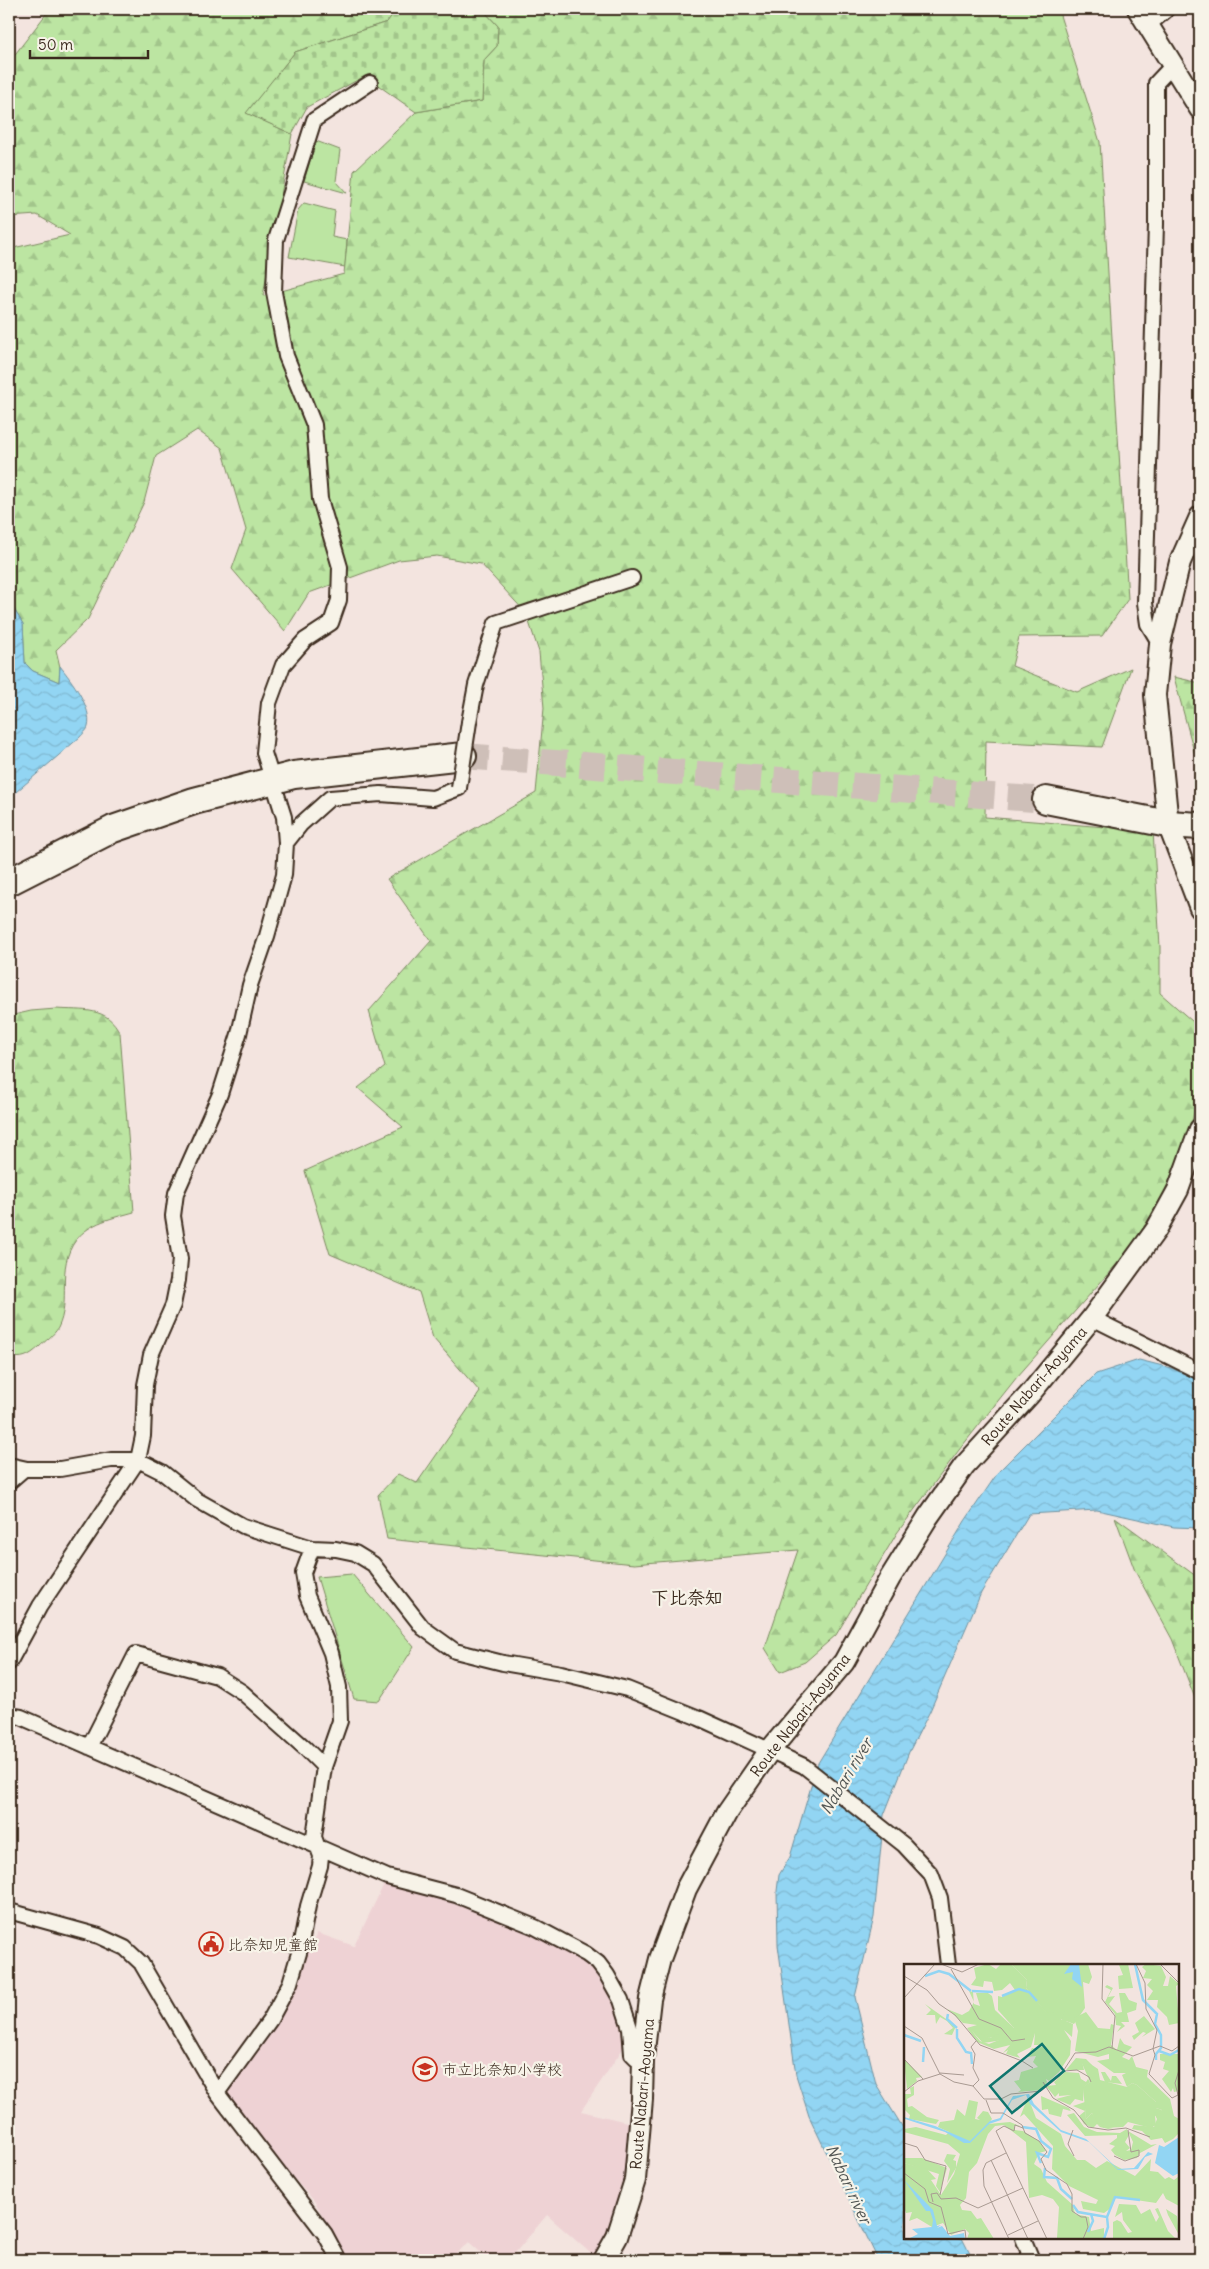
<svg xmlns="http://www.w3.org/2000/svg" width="1209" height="2269" viewBox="0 0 1209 2269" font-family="Delius,'Klee One',sans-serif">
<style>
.built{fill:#eed2d4}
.green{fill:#bce5a2;stroke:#7c8860}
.forest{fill:url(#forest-firs);stroke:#7c8860}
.cemetery{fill:url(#cemetery-stones);stroke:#7c8860}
.water{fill:url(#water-waves);stroke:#6f919e}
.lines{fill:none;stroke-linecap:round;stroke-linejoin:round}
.highway-tunnel{stroke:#cebfb8;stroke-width:26;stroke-dasharray:26 13;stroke-linecap:butt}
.street-casing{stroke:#3b2a1e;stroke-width:18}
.secondary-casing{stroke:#3b2a1e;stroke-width:24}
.highway-casing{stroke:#3b2a1e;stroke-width:30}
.street{stroke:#f7f3e8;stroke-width:14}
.secondary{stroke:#f7f3e8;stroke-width:20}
.highway{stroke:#f7f3e8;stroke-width:26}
.street-bridge-casing{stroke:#3b2a1e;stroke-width:18;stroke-linecap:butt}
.street-bridge{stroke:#f7f3e8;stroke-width:14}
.labels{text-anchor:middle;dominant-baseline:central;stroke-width:4.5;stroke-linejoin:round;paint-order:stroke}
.street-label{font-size:15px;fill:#3b2a1e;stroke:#f7f3e8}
.poi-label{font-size:15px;fill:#3b2a1e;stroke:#f7f3e8;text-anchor:start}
.water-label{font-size:16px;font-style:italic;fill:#515553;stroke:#f7f3e8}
.quarter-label{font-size:18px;font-weight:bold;fill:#3b2a1e;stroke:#f7f3e8}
.inset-river{fill:none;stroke:#92d5f3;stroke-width:2.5}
.inset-road{fill:none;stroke:#a99a92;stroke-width:1}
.view{fill:#0f766e;fill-opacity:0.15;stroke:#0f766e;stroke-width:2.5}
.inset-edge{fill:none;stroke:#3b2a1e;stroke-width:2.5}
</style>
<defs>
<pattern id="forest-firs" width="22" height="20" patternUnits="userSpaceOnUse" patternTransform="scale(1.25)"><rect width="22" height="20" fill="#bce5a2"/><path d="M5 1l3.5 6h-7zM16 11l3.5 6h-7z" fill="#a2c58b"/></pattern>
<pattern id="cemetery-stones" width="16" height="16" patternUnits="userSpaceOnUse" patternTransform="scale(1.25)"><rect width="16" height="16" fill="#bce5a2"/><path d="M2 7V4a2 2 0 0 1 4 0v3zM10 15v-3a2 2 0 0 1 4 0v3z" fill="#a2c58b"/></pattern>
<pattern id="water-waves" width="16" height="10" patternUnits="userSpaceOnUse" patternTransform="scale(1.25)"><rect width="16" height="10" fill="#92d5f3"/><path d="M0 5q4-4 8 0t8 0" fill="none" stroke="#7fb7d0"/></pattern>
</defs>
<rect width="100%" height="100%" fill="#f3e4df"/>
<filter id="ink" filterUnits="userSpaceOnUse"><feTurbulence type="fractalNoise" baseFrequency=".02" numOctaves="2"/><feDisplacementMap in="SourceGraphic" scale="10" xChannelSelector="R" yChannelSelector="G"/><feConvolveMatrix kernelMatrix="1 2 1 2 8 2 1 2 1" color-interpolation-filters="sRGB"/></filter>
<g filter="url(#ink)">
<path class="built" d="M 385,1882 L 425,1890 L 540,1935 L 600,1972 L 621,2018 L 624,2047 L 581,2111 L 635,2124 L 626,2180 L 611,2224 L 596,2258 L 547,2215 L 509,2260 L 489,2260 L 469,2242 L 449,2260 L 346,2260 L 315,2202 L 239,2117 L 226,2091 L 286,2000 L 317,1933 L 354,1946 Z"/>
<path class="green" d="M 316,141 L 340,150 L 336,181 L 347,193 L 304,181 Z
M 304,203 L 335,211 L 332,237 L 347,240 L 345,267 L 289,257 L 298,210 Z
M 352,1574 L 414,1647 L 379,1701 L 354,1699 L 317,1577 Z"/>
<path class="forest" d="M 50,9 L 397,9 L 387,22 L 295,52 L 247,113 L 292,134 L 263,296 L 344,274 L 354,171 L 416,112 L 482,101 L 484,60 L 497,46 L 498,26 L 482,9 L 1058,9 L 1100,142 L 1128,599 L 1102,636 L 1019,637 L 1012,666 L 1077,692 L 1131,668 L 1102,747 L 986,741 L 985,817 L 1153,831 L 1160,947 L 1160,993 L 1200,1028 L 1200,1089 L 1190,1129 L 1162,1198 L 1129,1250 L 1017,1377 L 959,1450 L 897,1533 L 836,1635 L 805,1662 L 780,1672 L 765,1648 L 798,1550 L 634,1564 L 387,1539 L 378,1495 L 398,1474 L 417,1483 L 480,1392 L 433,1338 L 419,1292 L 330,1254 L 305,1171 L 403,1127 L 358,1088 L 385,1067 L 369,1011 L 431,941 L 387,879 L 536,793 L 544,708 L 539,652 L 526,613 L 481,564 L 437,556 L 399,560 L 309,593 L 285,631 L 232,569 L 246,530 L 222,448 L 197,430 L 156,456 L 144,502 L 88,619 L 56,650 L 60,667 L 59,682 L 33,671 L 25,663 L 23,624 L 9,601 L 9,249 L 70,235 L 37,215 L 9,217 L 9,62 Z
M 1174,677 L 1200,683 L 1200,774 Z
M 56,1009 C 83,1011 107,1006 120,1033 L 134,1212 C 113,1218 90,1222 76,1240 C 55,1268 72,1300 58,1328 C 54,1335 45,1341 39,1347 C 29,1356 22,1360 9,1356 L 9,1016 L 31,1011 Z
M 1115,1517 L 1200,1579 L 1200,1711 L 1172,1639 L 1135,1571 Z"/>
<path class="cemetery" d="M 397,9 L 482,9 L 498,26 L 497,46 L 484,60 L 482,101 L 416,112 L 365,76 L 307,107 L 292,134 L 246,113 L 295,52 L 387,22 Z"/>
<path class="water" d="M 9,601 L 23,624 L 25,663 L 33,671 L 59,682 L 60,666 C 71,680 93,708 88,727 C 87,731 82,734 80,737 L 9,798 Z
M 1139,1360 L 1171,1368 L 1200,1381 L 1200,1528 L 1174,1527 L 1097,1510 L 1029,1514 L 981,1593 L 930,1711 L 909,1752 L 884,1815 L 874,1917 L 855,1997 L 876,2084 L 905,2131 L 905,2238 L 962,2238 L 973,2260 L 878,2260 L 809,2116 L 796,2075 L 778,1945 L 777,1891 L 779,1875 L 790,1857 L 818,1763 L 965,1521 L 999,1471 L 1096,1374 Z"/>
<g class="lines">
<path class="highway-tunnel" d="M 463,756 L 1046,800"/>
<g class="street-casing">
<path id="street" d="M 1160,644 L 1148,624 L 1145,603 L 1156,224 L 1156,83 L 1173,65
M 469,722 L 476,685 L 496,623 L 632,578
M 286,843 L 301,824 L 330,798 L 381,794 L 433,798 L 459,788
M 1092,1318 L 1200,1372
M 9,1465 L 27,1469 L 60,1469 L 111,1460 L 138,1460 L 162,1472 L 197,1500 L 243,1526 L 312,1548 L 336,1549 L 355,1553 L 373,1564 L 423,1628 L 455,1651 L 503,1663 L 561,1673 L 627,1689 L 699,1718 L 804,1766 L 904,1845 L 931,1874 L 940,1898 L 948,1965
M 9,1482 L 24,1469
M 9,1663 L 40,1606 L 138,1460 L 143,1436 L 145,1385 L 151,1355 L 173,1305 L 178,1280 L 180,1259 L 173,1216 L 176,1193 L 220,1094 L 239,1034 L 250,985 L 267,936 L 284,875 L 286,843 L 284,817 L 264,753 L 269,703 L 283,665 L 305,640 L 331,623 L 339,600 L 340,567 L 320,499 L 314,425 L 286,356 L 274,292 L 276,240 L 314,120 L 370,83
M 9,1715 L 21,1717 L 387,1877 L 456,1895 L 535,1927 L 586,1954 L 598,1963 L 607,1975 L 621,2000 L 630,2028 L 632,2054 L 636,2058 L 643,2059
M 89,1747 L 136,1654 L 217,1676 L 242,1692 L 305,1748 L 324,1767
M 9,1911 L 99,1936 L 125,1948 L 141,1963 L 217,2093 L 325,2234 L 339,2260
M 217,2093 L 270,2020 L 290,1983 L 299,1953 L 308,1906 L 320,1866 L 321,1856 L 314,1837 L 324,1767 L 340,1721 L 339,1687 L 331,1653 L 307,1596 L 303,1573 L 312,1548
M 1023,2238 L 1032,2260"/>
</g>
<g class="secondary-casing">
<path id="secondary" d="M 1138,9 L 1200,109
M 1147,22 L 1163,9
M 1200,517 L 1180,562 L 1160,644 L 1155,695 L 1168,824 L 1200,908
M 604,2260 L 617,2237 L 635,2180 L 642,2099 L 643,2059 L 650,1999 L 660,1959 L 686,1889 L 727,1812 L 770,1750 L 844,1662 L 890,1578 L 928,1517 L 964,1466 L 1029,1395 L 1092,1318 L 1156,1230 L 1178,1190 L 1200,1129"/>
</g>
<g class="highway-casing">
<path id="highway" d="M 1046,800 L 1168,824 L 1200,826
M 9,882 L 113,829 L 194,801 L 294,775 L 463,756"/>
</g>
<use href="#street" class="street"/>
<use href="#secondary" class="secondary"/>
<use href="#highway" class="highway"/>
<g class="street-bridge-casing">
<path id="street-bridge" d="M 459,788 L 469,722"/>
</g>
<use href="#street-bridge" class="street-bridge"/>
</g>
</g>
<defs>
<g id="civic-ring" transform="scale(1.25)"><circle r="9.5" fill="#f7f3e8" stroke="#c8321e" stroke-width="1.5"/><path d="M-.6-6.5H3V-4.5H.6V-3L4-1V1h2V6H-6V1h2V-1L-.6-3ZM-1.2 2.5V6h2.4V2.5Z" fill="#c8321e"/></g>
<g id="school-ring" transform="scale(1.25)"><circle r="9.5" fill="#f7f3e8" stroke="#c8321e" stroke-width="1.5"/><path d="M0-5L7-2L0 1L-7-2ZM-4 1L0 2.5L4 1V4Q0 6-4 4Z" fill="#c8321e"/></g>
</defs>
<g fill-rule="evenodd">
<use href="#civic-ring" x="211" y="1944"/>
<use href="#school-ring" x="425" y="2069"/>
</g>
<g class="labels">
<g class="street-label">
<text transform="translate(1034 1386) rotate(-49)">Route Nabari-Aoyama</text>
<text transform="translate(800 1715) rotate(-52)">Route Nabari-Aoyama</text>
<text transform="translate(642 2094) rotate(-85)">Route Nabari-Aoyama</text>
</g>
<g class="poi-label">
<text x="228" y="1944">比奈知児童館</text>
<text x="442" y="2069">市立比奈知小学校</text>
</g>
<g class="water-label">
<text transform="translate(846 1776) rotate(-59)">Nabari river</text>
<text transform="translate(849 2184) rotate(65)">Nabari river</text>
</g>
<g class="quarter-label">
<text x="687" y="1597">下比奈知</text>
</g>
</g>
<g transform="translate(904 1964)">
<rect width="275" height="275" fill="#f3e4df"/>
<path d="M 107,0 L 184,0 L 188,13 L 185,20 L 179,18 L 181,44 L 170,60 L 143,50 L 122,24 L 123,16 ZM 0,95 L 18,113 L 12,114 L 13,117 L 3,125 ZM 177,97 L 182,97 L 194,105 L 196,116 L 223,123 L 228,119 L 233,121 L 252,138 L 252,144 L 258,146 L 251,152 L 252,161 L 247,164 L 224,158 L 219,163 L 200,164 L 192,159 L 188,149 L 182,155 L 179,123 L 186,118 ZM 43,190 L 52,191 L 49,196 L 52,197 L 52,204 L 43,219 L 46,205 L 40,197 ZM 0,194 L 18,194 L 43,204 L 36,228 L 32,222 L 35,210 L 0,199 Z" fill="#bce5a2"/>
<path d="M 84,0 L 92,5 L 97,0 L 107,0 L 123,16 L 122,24 L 143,49 L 150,48 L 158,56 L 162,44 L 162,57 L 169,60 L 168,73 L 160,66 L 167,77 L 166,91 L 155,108 L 145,117 L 142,115 L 143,118 L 137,126 L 114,128 L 117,126 L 110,117 L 115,116 L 117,108 L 134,103 L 129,98 L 132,92 L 123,93 L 128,84 L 133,85 L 141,81 L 130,81 L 131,69 L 127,83 L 113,90 L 116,94 L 102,90 L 104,86 L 99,89 L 106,81 L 90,85 L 73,78 L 63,64 L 73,61 L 59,59 L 43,45 L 58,51 L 65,47 L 70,38 L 65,27 L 69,28 L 70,40 L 76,42 L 72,29 L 84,29 L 88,32 L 91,46 L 110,64 L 94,46 L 94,32 L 98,33 L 111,26 L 106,19 L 98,26 L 90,27 L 88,18 L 80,17 L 79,23 L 67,21 L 72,14 L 70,4 ZM 68,67 L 85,74 L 90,73 L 95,76 L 85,80 L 76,77 ZM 224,0 L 229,24 L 215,25 L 214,12 L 219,11 L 215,1 ZM 242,0 L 257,2 L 262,13 L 259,22 L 264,22 L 266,12 L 275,20 L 272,22 L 275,59 L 265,61 L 263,53 L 253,43 L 254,36 L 243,36 L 249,27 L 243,21 L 248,15 L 239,14 L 242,7 L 238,3 ZM 203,21 L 209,24 L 204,33 L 211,32 L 205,40 L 213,49 L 218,48 L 215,29 L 221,29 L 225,36 L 233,39 L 232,46 L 223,49 L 225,58 L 217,58 L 221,62 L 213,68 L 217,62 L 212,61 L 211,50 L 201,38 L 207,26 L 201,23 ZM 21,40 L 52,62 L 48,71 L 40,70 L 49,64 L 43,57 L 36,53 L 32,60 L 31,51 L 22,51 L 27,46 ZM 182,48 L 194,64 L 206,65 L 207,60 L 210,61 L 207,81 L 213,86 L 216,74 L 220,80 L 228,83 L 218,93 L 225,96 L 228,92 L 232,103 L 244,106 L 243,113 L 266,135 L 270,152 L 275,155 L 275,169 L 269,175 L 261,179 L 258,174 L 247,176 L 238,167 L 228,165 L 230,161 L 250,163 L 253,155 L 250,149 L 258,146 L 252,144 L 252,138 L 233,121 L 228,119 L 223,123 L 218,111 L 222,109 L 210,109 L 193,97 L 205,95 L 205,90 L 194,93 L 171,87 L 174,67 L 170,54 ZM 240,52 L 251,65 L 238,73 L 242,69 L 239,68 L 230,76 L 228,72 L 235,68 L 231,59 ZM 256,90 L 275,90 L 275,127 L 270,128 L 269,124 L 267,128 L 258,115 L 265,107 L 259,105 L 261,98 L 256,96 ZM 172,94 L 182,95 L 189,102 L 178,97 L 180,106 L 162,106 ZM 161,108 L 175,109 L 177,115 L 182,118 L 184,115 L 186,118 L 180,123 L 179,137 L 171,135 L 166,141 L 152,135 L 167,131 L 155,132 L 155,129 L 151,133 L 142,122 L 152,121 L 150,118 ZM 197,108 L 201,108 L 207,117 L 208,112 L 212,112 L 218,120 L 201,118 ZM 10,122 L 10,131 L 3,135 L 4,143 L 8,142 L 23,153 L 35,156 L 32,160 L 5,155 L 6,151 L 0,145 L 0,130 L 7,130 L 6,124 ZM 137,132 L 165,144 L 167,147 L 159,145 L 157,153 L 145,150 L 144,145 L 138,146 ZM 124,133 L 132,154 L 157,170 L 161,182 L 173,196 L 181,196 L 192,204 L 203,197 L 231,212 L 247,195 L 246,207 L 254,208 L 261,215 L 265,213 L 270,216 L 274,213 L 275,242 L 262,235 L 259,229 L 252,239 L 212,233 L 207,244 L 200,249 L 179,245 L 177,237 L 192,240 L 194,236 L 165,222 L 148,205 L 149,182 L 120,150 L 116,153 ZM 65,136 L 74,138 L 71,155 L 76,156 L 73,154 L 79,147 L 84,148 L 88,155 L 84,160 L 106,158 L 116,162 L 110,162 L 111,166 L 119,167 L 135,177 L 142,187 L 135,189 L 130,200 L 137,205 L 143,218 L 169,241 L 171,250 L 185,253 L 187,267 L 200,264 L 200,275 L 153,274 L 155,243 L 149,235 L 138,231 L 125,234 L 122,178 L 100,161 L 91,162 L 84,170 L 73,199 L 65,208 L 62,234 L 56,241 L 58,246 L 67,247 L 73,255 L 77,254 L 90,275 L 63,275 L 65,269 L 61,265 L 47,271 L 39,259 L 28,263 L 13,254 L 5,257 L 8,248 L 2,249 L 0,243 L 0,199 L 23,205 L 32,215 L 27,216 L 37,231 L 50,210 L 56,190 L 44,180 L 0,168 L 0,165 L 12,163 L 42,171 L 45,168 L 34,163 L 36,158 L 50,156 L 53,145 L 61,152 ZM 181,138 L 182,155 L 188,149 L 195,161 L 210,164 L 204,165 L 196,163 L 193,160 L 189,164 L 180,160 L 175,152 L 181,147 L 169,142 ZM 170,149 L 180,163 L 193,168 L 216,169 L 223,165 L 225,171 L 221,178 L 226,184 L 222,187 L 227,186 L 229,178 L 224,167 L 247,181 L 253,180 L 236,189 L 233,194 L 220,196 L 211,191 L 207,186 L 211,182 L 205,180 L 213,174 L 213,171 L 181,172 L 163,151 ZM 215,240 L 232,241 L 237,250 L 246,245 L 252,258 L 255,253 L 251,245 L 254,244 L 264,267 L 272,275 L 209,275 L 209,258 L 213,256 L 217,258 L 224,269 L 228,268 L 219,256 L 218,248 L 211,253 ZM 262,245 L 273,252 L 275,271 L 264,251 Z" fill="#bce5a2" fill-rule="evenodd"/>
<path d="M 65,64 L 86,74 L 97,69 L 99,76 L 79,79 Z" fill="#bce5a2"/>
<path d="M 167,0 L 175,1 L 178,23 L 168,15 L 169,8 L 160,10 ZM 125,130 L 130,140 L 157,166 L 182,175 L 214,205 L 230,204 L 244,188 L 249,190 L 241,193 L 234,205 L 214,206 L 185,178 L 157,168 L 126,140 L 122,131 L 108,136 L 97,156 L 85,160 L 66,179 L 60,179 L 41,168 L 1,155 L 0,161 L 0,153 L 31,162 L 66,177 L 86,157 L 96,154 L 109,132 ZM 275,173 L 275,209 L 269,212 L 251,199 L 255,181 L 260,183 ZM 0,216 L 29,246 L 33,262 L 37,261 L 33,264 L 38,262 L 46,272 L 60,269 L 61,275 L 6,274 L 14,270 L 8,265 L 28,263 L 29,256 L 26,247 L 22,247 Z" fill="#92d5f3"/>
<path class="inset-river" d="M 231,0 L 239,36 L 253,50 L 251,60 L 257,71 L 257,84 L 252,90 L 252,96M 21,12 L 35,7 L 45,10 L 67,27M 68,27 L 89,28M 98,32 L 115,25 L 125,28 L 133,37M 44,50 L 43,55 L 53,64M 53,65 L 53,74 L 62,88 L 67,89 L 68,100M 0,71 L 17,77M 255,87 L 266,91 L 275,86M 19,98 L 20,83M 118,163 L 132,165 L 137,177 L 147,185 L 144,193 L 133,189 L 137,199M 141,204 L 140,213 L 153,214 L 157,225 L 168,235M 169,241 L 174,248 L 203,253 L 204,263 L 200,275M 203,253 L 211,233 L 236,236M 184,268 L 189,257 L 187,250"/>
<path class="inset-road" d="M 37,0 L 58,8 L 75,0M 199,0 L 198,35 L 211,52 L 208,84M 232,0 L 241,19 L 242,45 L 253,66 L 249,85M 256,0 L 275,19M 47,5 L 75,55 L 97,64 L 108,77 L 121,75M 0,12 L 23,26 L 35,40 L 51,51 L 76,81 L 118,97 L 129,104M 0,34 L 31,0M 0,62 L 18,74 L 36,110M 249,85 L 251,91 L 245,110 L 268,134 L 274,131 L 271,119 L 275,106M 0,95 L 19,115M 160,107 L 173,106 L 185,113 L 187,118M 36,109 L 60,111M 139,118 L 149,134 L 170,146 L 184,163 L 204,166 L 222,164 L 246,173M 69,122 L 75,116 L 69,104 L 71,90 L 67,83 L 72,77M 0,128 L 14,117 L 36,110 L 50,118 L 69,122 L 80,135 L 97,135 L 107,130 L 137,127 L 156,112 L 171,89 L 192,88 L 205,83 L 229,92 L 256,82 L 268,87 L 275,82M 82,136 L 87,149 L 99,149 L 118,161 L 121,169 L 135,177 L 143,188 L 137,195 L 142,206 L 163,220 L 168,230 L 168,247 L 177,253 L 182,253 L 184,263 L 179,275M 119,164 L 111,161 L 110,167 L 100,162 L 92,167 L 143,275M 169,166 L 164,180 L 170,192M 0,179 L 13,183 L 21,196 L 42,202 L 36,231M 102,189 L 82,199 L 79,206 L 80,222 L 105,275M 210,192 L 221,197 L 235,192 L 235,186 L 227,188 L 224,166M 87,196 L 124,275M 0,209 L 21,225 L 25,238 L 37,243 L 44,270 L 61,266 L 62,275M 29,238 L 27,230 L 33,229 L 37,235 L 52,234 L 74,244 L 119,224M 104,271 L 134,257"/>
<path class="view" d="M 138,80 L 160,107 L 108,149 L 86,122 Z"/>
<rect width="275" height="275" class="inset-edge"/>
</g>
<rect width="1209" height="2269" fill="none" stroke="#f7f3e8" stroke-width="30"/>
<rect x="15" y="15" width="1179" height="2239" fill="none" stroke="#3b2a1e" stroke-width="2" filter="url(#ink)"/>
<path d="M30 50v8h118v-8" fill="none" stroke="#3b2a1e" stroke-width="2.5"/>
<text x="38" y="50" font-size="15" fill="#3b2a1e" stroke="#f7f3e8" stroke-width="4" paint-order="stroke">50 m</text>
</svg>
